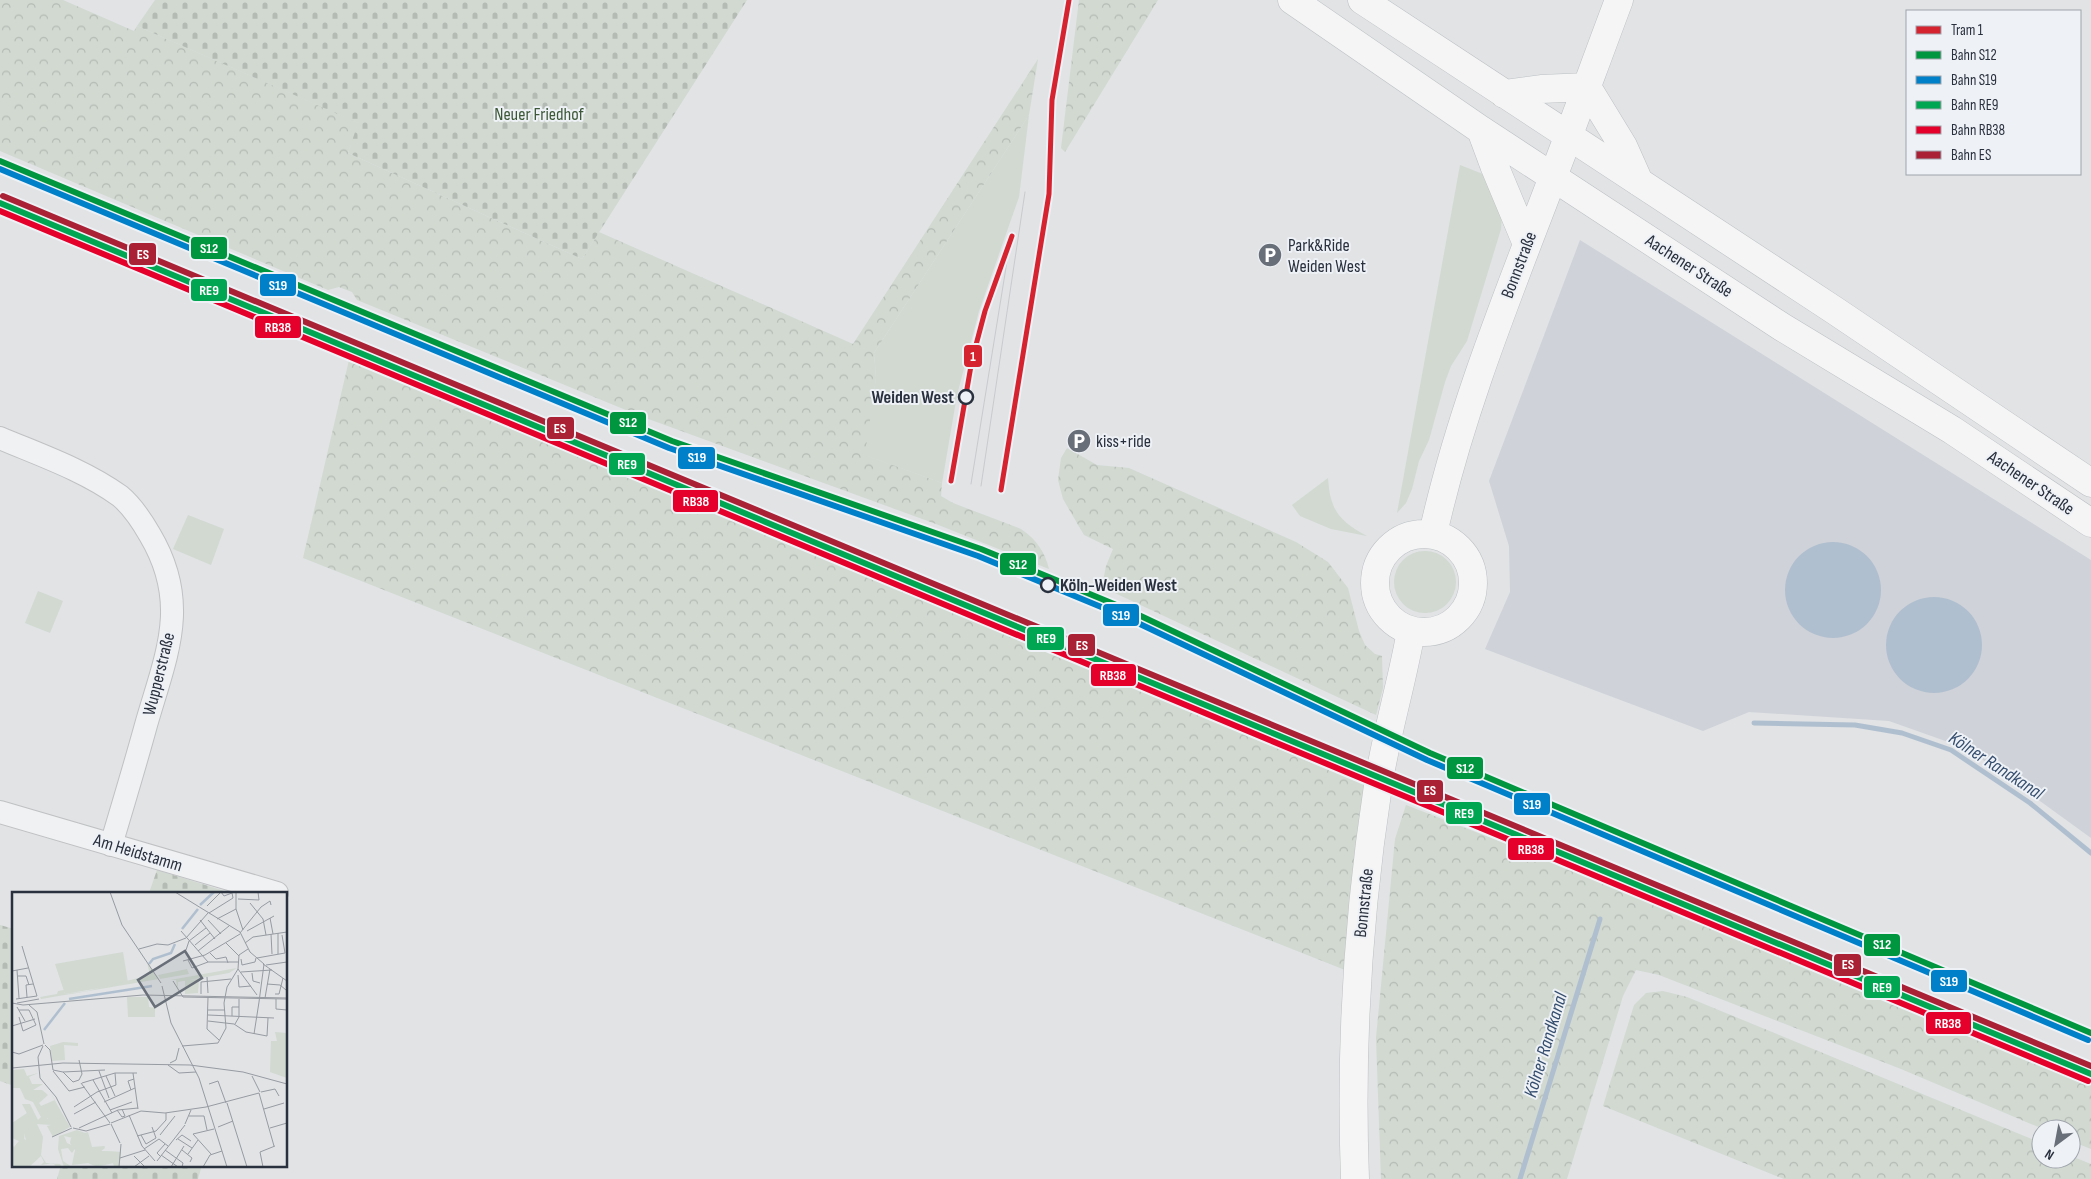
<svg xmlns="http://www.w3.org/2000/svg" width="2091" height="1179" viewBox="0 0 2091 1179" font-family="'Sofia Sans Condensed',sans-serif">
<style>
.built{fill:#cfd2d8}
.green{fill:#d1d9d1}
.forest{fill:url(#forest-crowns)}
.cemetery{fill:url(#cemetery-stones)}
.water{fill:#b0bfcf}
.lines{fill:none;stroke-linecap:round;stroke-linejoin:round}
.stream{stroke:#b0bfcf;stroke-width:5}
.minor-casing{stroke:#bfc1c3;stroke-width:24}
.major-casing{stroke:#bdc0c3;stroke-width:29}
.minor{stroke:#f0f1f2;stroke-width:22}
.major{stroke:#f5f5f6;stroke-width:28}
.tram{stroke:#c9cacd;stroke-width:1}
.rail-1-casing{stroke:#eef1f5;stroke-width:10}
.rail-2-casing{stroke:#eef1f5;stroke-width:10}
.rail-3-casing{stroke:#eef1f5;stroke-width:10}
.rail-4-casing{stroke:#eef1f5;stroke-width:10}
.rail-5-casing{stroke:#eef1f5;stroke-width:10}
.rail-1{stroke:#009640;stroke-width:6}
.rail-2{stroke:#0080c8;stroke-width:6}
.rail-3{stroke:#00a651;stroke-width:6}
.rail-4{stroke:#e4002b;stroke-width:6}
.rail-5{stroke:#aa2135;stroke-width:6}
.tram-1-casing{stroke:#eef1f5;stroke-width:9}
.tram-1{stroke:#d52330;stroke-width:5}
.stop-dot{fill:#eef1f5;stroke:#29303e;stroke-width:2.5}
.labels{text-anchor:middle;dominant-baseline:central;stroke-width:4;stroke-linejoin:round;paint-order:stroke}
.park-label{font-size:18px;fill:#3c5837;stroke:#eef1f5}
.poi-label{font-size:18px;fill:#29303e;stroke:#eef1f5;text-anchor:start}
.street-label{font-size:18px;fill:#29303e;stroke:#eef1f5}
.stop-label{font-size:18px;font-weight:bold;fill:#29303e;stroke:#eef1f5;text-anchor:end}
.water-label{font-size:19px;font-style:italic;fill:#354e6f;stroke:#eef1f5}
.inset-river{fill:none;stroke:#b0bfcf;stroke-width:2.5}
.inset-road{fill:none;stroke:#979ba2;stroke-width:1}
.view{fill:#696f78;fill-opacity:0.15;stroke:#696f78;stroke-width:2.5}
.inset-edge{fill:none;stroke:#29303e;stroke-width:2.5}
.line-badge{stroke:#eef1f5;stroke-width:2}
.badge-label{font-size:14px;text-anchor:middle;font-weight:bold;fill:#fff}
</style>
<defs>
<pattern id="forest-crowns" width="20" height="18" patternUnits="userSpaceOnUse" patternTransform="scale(1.25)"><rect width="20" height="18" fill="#d1d9d1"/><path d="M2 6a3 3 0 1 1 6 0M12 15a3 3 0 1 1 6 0" fill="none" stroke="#b3bbb4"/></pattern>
<pattern id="cemetery-stones" width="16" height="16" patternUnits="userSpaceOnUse" patternTransform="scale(1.25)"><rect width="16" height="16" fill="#d1d9d1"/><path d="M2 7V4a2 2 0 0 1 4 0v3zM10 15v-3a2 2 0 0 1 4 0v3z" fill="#b3bbb4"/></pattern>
</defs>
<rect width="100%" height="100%" fill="#e1e3e5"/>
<path class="built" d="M 1580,240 L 2091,560 L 2091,838 L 1968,749 L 1889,721 L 1749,712 L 1703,731 L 1485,649 L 1510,592 L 1509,546 L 1489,481 Z"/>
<path class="green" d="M 1029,115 L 1019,197 L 979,311 L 957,395 L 942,483 L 864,455 L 876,378 L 874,353 Z
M 1460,165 L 1493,178 L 1502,213 L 1501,229 L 1467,341 L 1451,366 L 1445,382 L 1429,440 L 1419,461 L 1412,489 L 1406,503 L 1397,513 Z
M 1328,478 C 1330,510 1339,521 1367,536 L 1331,529 L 1300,516 L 1292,505 Z
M 188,515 L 224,529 L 211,565 L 173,549 Z
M1394 582a31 31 0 1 1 62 0a31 31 0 1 1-62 0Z
M 38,591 L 63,601 L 50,633 L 25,623 Z"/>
<path class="forest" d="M 0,0 L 63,0 L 134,31 L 137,26 L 359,123 L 348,153 L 582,259 L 599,232 L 853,344 L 1038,59 L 1029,115 L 874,353 L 876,378 L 865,455 L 942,483 L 941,496 L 953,503 L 1021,529 C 1036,539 1045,552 1049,569 L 936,524 L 643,417 L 357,300 L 352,292 L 339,287 L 328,290 L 0,151 Z
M 1079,0 L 1158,0 L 1065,152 L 1061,148 Z
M 349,360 L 668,490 L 1366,786 L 1345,970 L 303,558 Z
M 1067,448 L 1097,465 L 1129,468 L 1296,542 L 1328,562 L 1348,588 L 1359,631 L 1365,645 L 1375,654 L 1382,656 L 1383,688 L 1376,715 L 1102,587 L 1106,566 L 1113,549 L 1084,535 L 1063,499 L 1058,480 L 1061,458 Z
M 1406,805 L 1703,920 L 2091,1082 L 2091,1149 L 2071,1141 L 2071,1129 L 2043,1129 L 1901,1069 L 1659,975 L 1636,970 L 1623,996 L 1567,1179 L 1381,1179 L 1376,1038 L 1395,839 Z
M 1663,991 L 1687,997 L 2041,1143 L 2041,1159 L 2071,1159 L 2071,1156 L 2091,1164 L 2091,1179 L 1784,1179 L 1603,1106 L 1634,1005 L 1646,993 Z"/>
<path class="cemetery" d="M 155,0 L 747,0 L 582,259 L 348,153 L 358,123 L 137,26 Z
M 157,870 L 231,893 L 149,893 Z
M 0,925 L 14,929 L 14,1086 L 0,1081 Z
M 61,1165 L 202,1165 L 198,1179 L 57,1179 Z"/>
<path class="water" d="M1785 590a48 48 0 1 1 96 0a48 48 0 1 1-96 0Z
M1886 645a48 48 0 1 1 96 0a48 48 0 1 1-96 0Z"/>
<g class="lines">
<path class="stream" d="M 1754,723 L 1855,725 L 1902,733 L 1951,750 L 2030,803 L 2091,853
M 1520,1179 L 1600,919"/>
<g class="minor-casing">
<path id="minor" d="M 0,438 C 40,455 84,470 120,496 C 132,506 142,521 150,535 C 191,604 166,655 146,725 C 135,765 123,805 111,845
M 0,812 L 277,893"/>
</g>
<g class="major-casing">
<path id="major" d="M 1292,0 L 1481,130 L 1782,327 L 1952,430 L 2091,523
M 1362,0 L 1834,310 L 2091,483
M 1587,87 L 1623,146 L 1639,182
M 1504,94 L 1541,89 L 1587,87
M 1481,130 L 1494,165 L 1527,244
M1375 583a49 49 0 1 1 98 0a49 49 0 1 1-98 0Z
M 1433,534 C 1457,425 1498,320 1538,216 C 1566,144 1592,72 1619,0
M 1355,1179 C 1350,1048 1358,916 1378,786 C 1386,734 1402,683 1411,631"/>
</g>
<use href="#minor" class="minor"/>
<use href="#major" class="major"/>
<path class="tram" d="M 971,484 L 1009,249
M 981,486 L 1025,192"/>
<g class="rail-1-casing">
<path id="rail-1" d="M 0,161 L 672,441 L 981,549 L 1126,609 L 1430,753 L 2091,1033"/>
</g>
<g class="rail-2-casing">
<path id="rail-2" d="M 0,169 L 669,448 L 978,556 L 1123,616 L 1427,760 L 2088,1040"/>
</g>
<g class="rail-3-casing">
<path id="rail-3" d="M 0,203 L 2091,1074"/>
</g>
<g class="rail-4-casing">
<path id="rail-4" d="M 0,211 L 2088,1081"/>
</g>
<g class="rail-5-casing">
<path id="rail-5" d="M 3,196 L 2091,1066"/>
</g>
<use href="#rail-1" class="rail-1"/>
<use href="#rail-2" class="rail-2"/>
<use href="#rail-3" class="rail-3"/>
<use href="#rail-4" class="rail-4"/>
<use href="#rail-5" class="rail-5"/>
<g class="tram-1-casing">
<path id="tram-1" d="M 951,481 L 972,360 L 985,311 L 1012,236
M 1001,490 L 1049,194 L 1052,100 L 1069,0"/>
</g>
<use href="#tram-1" class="tram-1"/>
</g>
<defs>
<g id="parking-disc" transform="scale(1.25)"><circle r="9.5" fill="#696f78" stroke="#eef1f5"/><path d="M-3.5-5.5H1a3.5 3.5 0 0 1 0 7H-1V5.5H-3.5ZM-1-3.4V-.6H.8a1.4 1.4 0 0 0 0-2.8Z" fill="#fff"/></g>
</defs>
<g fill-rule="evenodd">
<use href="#parking-disc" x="1270" y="255"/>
<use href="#parking-disc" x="1079" y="441"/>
</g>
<g class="stop-dot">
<circle cx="966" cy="397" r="7"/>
<circle cx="1048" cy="585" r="7"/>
</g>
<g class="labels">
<g class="park-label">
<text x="539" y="114">Neuer Friedhof</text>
</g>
<g class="poi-label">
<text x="1288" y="245">Park&amp;Ride<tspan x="1288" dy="21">Weiden West</tspan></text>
<text x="1096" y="441">kiss+ride</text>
</g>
<g class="street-label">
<text transform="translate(1519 265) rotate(-69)">Bonnstraße</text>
<text transform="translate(1689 266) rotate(33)">Aachener Straße</text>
<text transform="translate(2031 483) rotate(34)">Aachener Straße</text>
<text transform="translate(159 674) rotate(-76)">Wupperstraße</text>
<text transform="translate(138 853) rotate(17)">Am Heidstamm</text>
<text transform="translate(1364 903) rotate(-84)">Bonnstraße</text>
</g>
<g class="stop-label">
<text x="954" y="397">Weiden West</text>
<text x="1060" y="585" text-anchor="start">Köln-Weiden West</text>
</g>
<g class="water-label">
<text transform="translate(1996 766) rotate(33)">Kölner Randkanal</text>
<text transform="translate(1546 1045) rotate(-73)">Kölner Randkanal</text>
</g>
</g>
<g transform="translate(12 892)">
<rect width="275" height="275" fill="#e1e3e5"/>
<path d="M 111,60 L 116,91 L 53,102 L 43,72 ZM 115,105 L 136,105 L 137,115 L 143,116 L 143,125 L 116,125 ZM 263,140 L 275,141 L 275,186 L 258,180 L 259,149 L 265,149 ZM 51,150 L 66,151 L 66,154 L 52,153 L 53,168 L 40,169 L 38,154 ZM 38,200 L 58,235 L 41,245 L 35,234 L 39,233 L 35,225 L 43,208 ZM 15,221 L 19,227 L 13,231 L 12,250 L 1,242 L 0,231 ZM 76,240 L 80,255 L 93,254 L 89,259 L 109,260 L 107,275 L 102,275 L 101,271 L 85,275 L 76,271 L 60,273 L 63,258 L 58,251 L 59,246 Z" fill="#d1d9d1"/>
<path d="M 135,70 L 147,87 L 29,107 L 28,105 L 45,102 L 46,99 L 52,98 L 53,102 L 75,99 L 138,83 ZM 225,76 L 217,81 L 166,90 L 166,99 L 164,88 L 158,88 ZM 175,77 L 177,82 L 148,87 L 146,83 ZM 12,177 L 15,184 L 26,181 L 17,185 L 20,192 L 31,192 L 21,198 L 30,198 L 36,203 L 27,211 L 29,214 L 43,208 L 44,218 L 35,226 L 40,233 L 25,232 L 31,245 L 29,263 L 34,271 L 48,272 L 50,275 L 43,275 L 42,271 L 29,273 L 32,270 L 29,264 L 17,275 L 0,275 L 0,252 L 2,255 L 7,249 L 0,246 L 0,241 L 14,248 L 10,233 L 18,227 L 10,212 L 18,212 L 26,228 L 29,225 L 21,210 L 13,207 L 8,196 L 0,196 L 0,178 ZM 65,238 L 76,242 L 61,246 L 52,244 L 55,251 L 64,255 L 60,261 L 56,256 L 49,257 L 51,269 L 60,275 L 52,275 L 46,257 L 47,244 ZM 92,254 L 93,256 L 89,259 L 108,260 L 106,265 L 105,261 L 95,261 L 94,271 L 103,269 L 101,271 L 80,273 L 82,269 L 79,264 L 89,267 L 88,256 Z" fill="#d1d9d1"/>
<path d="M 187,87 L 186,101 L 173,102 L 173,88 Z" fill="#d1d9d1"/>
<path class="inset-river" d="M 188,13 L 202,0M 170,37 L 186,17M 137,72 L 141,67 L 159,61 L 163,52M 57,107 L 140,94M 32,138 L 53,111"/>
<path class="inset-road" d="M 98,0 L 110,33 L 149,91M 163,0 L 228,40 L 238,60 L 252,72 L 247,110M 224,0 L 224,17 L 231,38M 226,7 L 247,8 L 246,0M 238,11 L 251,27 L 254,43M 195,14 L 209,0 L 212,4 L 220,1 L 221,6M 197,21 L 221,6M 258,26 L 261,42M 205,27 L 224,17M 188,28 L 203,47M 196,28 L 209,42M 169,39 L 196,70 L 226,70M 235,39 L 262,24M 228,41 L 249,15 L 258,9 L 259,13M 259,42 L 260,62M 214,51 L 227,64M 233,51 L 241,45 L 275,40M 183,53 L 198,41M 127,57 L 145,52 L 156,53 L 174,46 L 196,21M 174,58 L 177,49 L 194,36M 186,59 L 217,34M 198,61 L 204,67 L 214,65 L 216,71M 266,62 L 266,41M 245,66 L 273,61 L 270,43M 229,67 L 230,73 L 243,70 L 244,66M 176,68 L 180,76 L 196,70M 171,69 L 193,63 L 228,42M 251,72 L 275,89M 254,73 L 275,70M 226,77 L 245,103M 5,78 L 7,106M 0,79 L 16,76M 229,80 L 260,78M 240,81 L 241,89 L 248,91M 226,83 L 227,95 L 239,94M 6,84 L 14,84 L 17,93M 195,85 L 196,101M 161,89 L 171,105 L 275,107M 255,92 L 268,93 L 274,98M 150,94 L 159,131 L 187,186 L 215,275M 189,102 L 189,90 L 219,87M 263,102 L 267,102 L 271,86M 15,105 L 14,93 L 21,92M 196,105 L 195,137 L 207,148M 253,106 L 258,77M 4,107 L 25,104 L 10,54M 264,107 L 264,117 L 275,118M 0,111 L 11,113 L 131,103 L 275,106M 5,111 L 27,107M 17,113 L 25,120 L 32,152M 5,115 L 13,129M 196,118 L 213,118M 196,123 L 262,126M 220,124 L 220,115 L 227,115M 7,125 L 11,139 L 24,133 L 17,118 L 7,118M 196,129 L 222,132M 222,132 L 234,140 L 255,144 L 256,126M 223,132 L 227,125 L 227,107M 0,134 L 23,127M 242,142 L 247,110M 33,153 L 38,158 L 41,178 L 51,180 L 61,190 L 67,188M 31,154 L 26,165 L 28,186 L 44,205 L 59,235M 170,154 L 206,151 L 214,136 L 212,111 L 215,95 L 226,77 L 227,63 L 236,57M 0,160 L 7,162 L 31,153M 158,171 L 164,168 L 167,156M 156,173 L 167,181 L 184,180M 0,176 L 51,171 L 178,173 L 231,180 L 275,192M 41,179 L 57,199 L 73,195M 87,179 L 97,206M 51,180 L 93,178M 121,181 L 126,217M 94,184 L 103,204M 240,184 L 248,200M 67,188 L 70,182 L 67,168M 81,188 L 100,221M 69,191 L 98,231M 70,191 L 103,181 L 125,181M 197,192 L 206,189 L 214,211M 119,198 L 116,189 L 122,187M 249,200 L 263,197 L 267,204M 92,210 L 123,196M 215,211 L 235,275M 62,215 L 85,200 L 104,193 L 103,181M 252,217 L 272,211M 98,218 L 120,210M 105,218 L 110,225 L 113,224 L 110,217M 62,222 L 84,210M 117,223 L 130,254 L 143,269M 177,224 L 192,224 L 195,238M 99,231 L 129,219 L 153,221 L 194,215 L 247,201 L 262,254M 99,232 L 108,251M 173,232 L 179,218M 206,235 L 221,229M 61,236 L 74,239 L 98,232M 67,236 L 106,218 L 126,216M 258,236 L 275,231M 144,239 L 154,228 L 154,221M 129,243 L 134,252 L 144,246 L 140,235M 148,243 L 163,224M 125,244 L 144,239M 40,245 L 60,236M 166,247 L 180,256M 164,248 L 170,243 L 179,249M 132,257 L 147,247 L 156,254M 153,258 L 171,271 L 170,275M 170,258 L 180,266 L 178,270M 176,262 L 186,248M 199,262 L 181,242 L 202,237M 149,263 L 166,275M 122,264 L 133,275M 148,264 L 145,261 L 153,252M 108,266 L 133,258M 145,269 L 173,233M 107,275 L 109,252M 122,275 L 137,264M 159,275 L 172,254M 191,275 L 198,263 L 210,259M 251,275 L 248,260 L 263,254"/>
<path class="view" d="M 173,59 L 190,86 L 143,115 L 126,88 Z"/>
<rect width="275" height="275" class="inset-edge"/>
</g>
<g class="line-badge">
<rect x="190" y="236" width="38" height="24" rx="5" fill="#009640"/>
<rect x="128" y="242" width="29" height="24" rx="5" fill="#aa2135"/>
<rect x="259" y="273" width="38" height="24" rx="5" fill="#0080c8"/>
<rect x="190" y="278" width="38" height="24" rx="5" fill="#00a651"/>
<rect x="254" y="315" width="48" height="24" rx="5" fill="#e4002b"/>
<rect x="963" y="344" width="20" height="24" rx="5" fill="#d52330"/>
<rect x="609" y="411" width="38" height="24" rx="5" fill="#009640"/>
<rect x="546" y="416" width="29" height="24" rx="5" fill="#aa2135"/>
<rect x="677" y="446" width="39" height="24" rx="5" fill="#0080c8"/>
<rect x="608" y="452" width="38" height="24" rx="5" fill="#00a651"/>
<rect x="672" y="489" width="47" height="24" rx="5" fill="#e4002b"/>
<rect x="999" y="552" width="38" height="24" rx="5" fill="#009640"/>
<rect x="1102" y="603" width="38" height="24" rx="5" fill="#0080c8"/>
<rect x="1026" y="626" width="39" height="25" rx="5" fill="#00a651"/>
<rect x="1067" y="633" width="29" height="24" rx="5" fill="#aa2135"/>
<rect x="1090" y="663" width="47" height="24" rx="5" fill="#e4002b"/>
<rect x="1446" y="756" width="38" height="24" rx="5" fill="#009640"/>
<rect x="1416" y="779" width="28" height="24" rx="5" fill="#aa2135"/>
<rect x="1513" y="792" width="38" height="24" rx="5" fill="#0080c8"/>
<rect x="1445" y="801" width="38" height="24" rx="5" fill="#00a651"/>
<rect x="1507" y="837" width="48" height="24" rx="5" fill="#e4002b"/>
<rect x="1863" y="933" width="38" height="24" rx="5" fill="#009640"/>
<rect x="1833" y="953" width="29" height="24" rx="5" fill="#aa2135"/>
<rect x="1930" y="969" width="38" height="24" rx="5" fill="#0080c8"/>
<rect x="1863" y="975" width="38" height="24" rx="5" fill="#00a651"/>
<rect x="1925" y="1011" width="47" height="24" rx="5" fill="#e4002b"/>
</g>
<g class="badge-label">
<text x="209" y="253">S12</text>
<text x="143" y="259">ES</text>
<text x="278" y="290">S19</text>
<text x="209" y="295">RE9</text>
<text x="278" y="332">RB38</text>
<text x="973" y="361">1</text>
<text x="628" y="427">S12</text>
<text x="560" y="433">ES</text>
<text x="697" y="462">S19</text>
<text x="627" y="469">RE9</text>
<text x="696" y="506">RB38</text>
<text x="1018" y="569">S12</text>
<text x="1121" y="620">S19</text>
<text x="1046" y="643">RE9</text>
<text x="1082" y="650">ES</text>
<text x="1113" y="680">RB38</text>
<text x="1465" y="773">S12</text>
<text x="1430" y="795">ES</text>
<text x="1532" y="809">S19</text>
<text x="1464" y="818">RE9</text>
<text x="1531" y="854">RB38</text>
<text x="1882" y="949">S12</text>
<text x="1848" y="969">ES</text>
<text x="1949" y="986">S19</text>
<text x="1882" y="992">RE9</text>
<text x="1948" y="1028">RB38</text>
</g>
<rect x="1906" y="10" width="175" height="165" fill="#eef1f5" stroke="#9fa4ac"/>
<rect x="1916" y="26" width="25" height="8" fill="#d52330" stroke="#9fa4ac"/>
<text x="1951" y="35" font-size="15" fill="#29303e">Tram 1</text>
<rect x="1916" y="51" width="25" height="8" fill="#009640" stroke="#9fa4ac"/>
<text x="1951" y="60" font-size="15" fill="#29303e">Bahn S12</text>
<rect x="1916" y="76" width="25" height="8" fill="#0080c8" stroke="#9fa4ac"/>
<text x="1951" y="85" font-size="15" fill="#29303e">Bahn S19</text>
<rect x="1916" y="101" width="25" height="8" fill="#00a651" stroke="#9fa4ac"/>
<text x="1951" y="110" font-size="15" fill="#29303e">Bahn RE9</text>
<rect x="1916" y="126" width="25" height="8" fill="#e4002b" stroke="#9fa4ac"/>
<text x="1951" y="135" font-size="15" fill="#29303e">Bahn RB38</text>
<rect x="1916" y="151" width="25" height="8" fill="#aa2135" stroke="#9fa4ac"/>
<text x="1951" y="160" font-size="15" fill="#29303e">Bahn ES</text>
<g transform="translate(2056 1144) rotate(212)"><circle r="24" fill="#eef1f5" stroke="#9fa4ac"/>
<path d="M0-4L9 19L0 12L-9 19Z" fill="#696f78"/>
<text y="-8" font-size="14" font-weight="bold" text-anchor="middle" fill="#29303e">N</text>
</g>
</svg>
